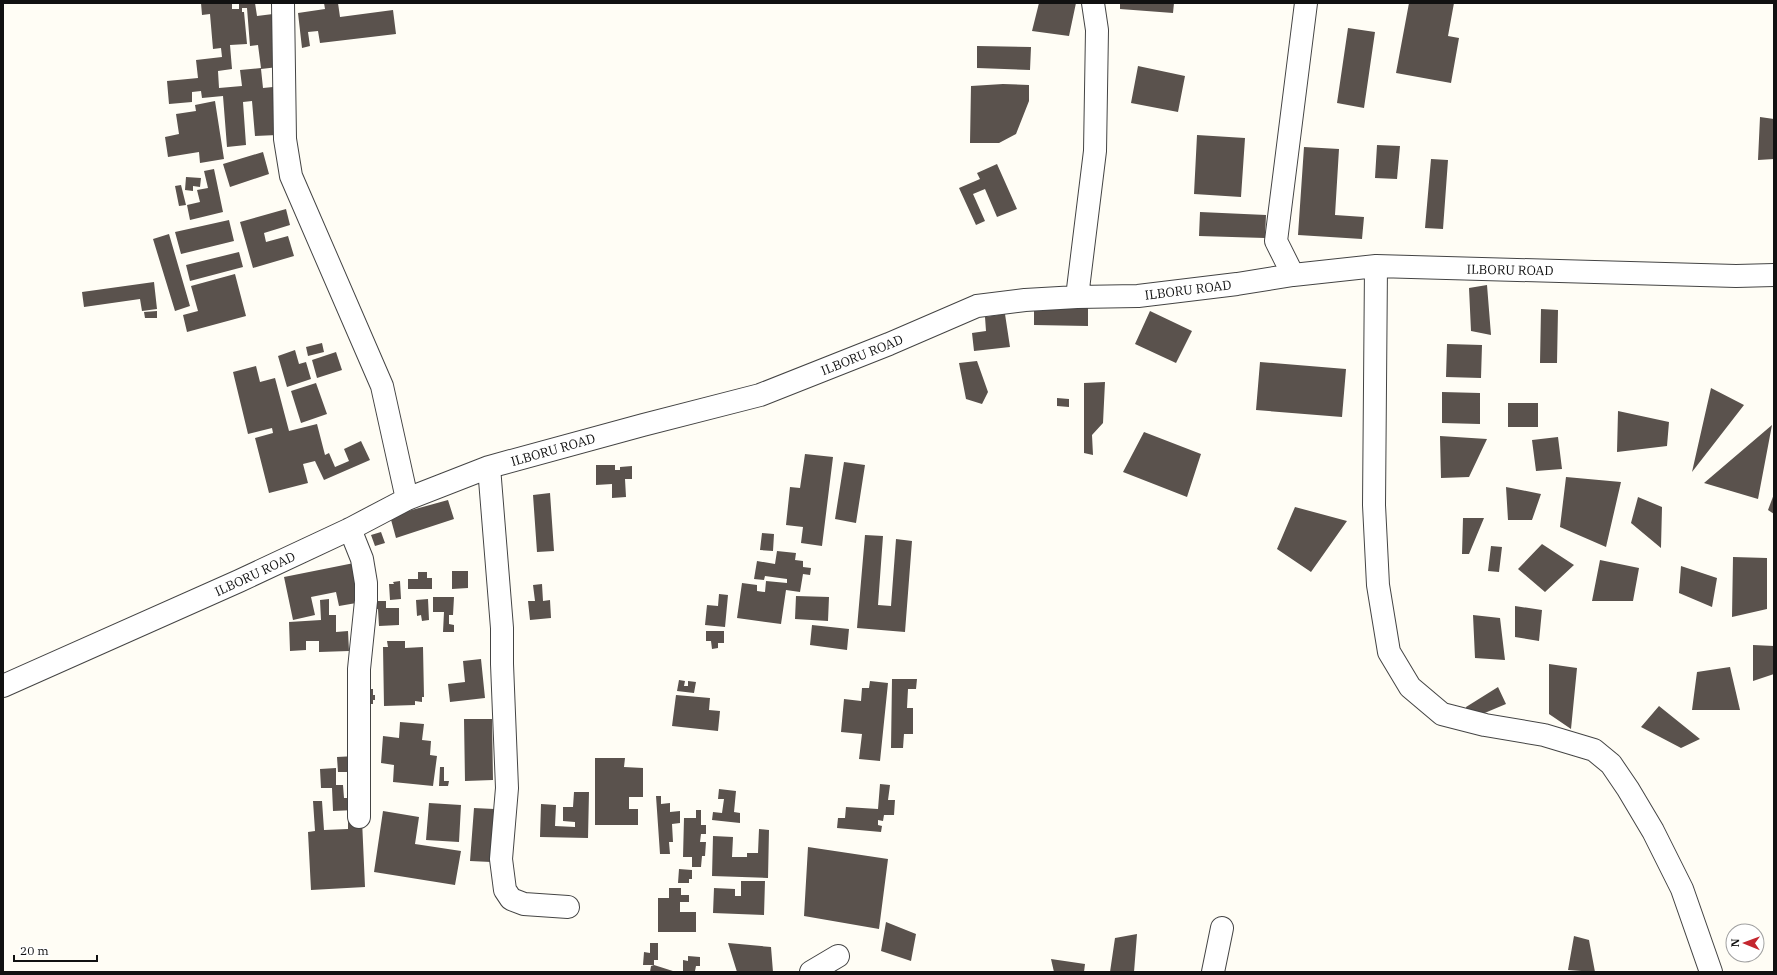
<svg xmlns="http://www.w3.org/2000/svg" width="1777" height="975" viewBox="0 0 1777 975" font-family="'IBM Plex Serif',serif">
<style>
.building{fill:#5a524d;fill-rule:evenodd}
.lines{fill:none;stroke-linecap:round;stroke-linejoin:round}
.minor-casing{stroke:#444;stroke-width:24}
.minor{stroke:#fff;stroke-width:22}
.labels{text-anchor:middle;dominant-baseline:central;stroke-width:4;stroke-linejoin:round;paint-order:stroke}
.street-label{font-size:13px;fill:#111;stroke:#fff}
</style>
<rect width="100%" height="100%" fill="#fffdf5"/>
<path class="building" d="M 201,3 L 232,3 L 232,9 L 239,9 L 239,3 L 255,3 L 257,16 L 273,14 L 278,67 L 261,69 L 263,88 L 273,87 L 277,135 L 255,136 L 252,101 L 243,102 L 246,145 L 227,147 L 223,96 L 202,98 L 201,91 L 192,92 L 192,102 L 169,104 L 167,81 L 198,78 L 196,60 L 222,57 L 221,48 L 213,49 L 210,14 L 202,15 ZM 242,8 L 247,8 L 250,46 L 258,45 L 261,68 L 240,70 L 242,86 L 219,88 L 218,71 L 232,69 L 230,45 L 247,44 L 244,12 L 242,12 Z
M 324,3 L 338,3 L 340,17 L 393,10 L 396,34 L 320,43 L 318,31 L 308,32 L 310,46 L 302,48 L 298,13 L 325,9 Z
M 1039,3 L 1076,3 L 1069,36 L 1032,31 Z
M 1120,3 L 1174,3 L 1173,13 L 1120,9 Z
M 1409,3 L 1454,3 L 1448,36 L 1459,38 L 1451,83 L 1396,73 Z
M 1348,28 L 1375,32 L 1364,108 L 1337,103 Z
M 977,46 L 1031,47 L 1030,70 L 977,68 Z
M 1138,66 L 1185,76 L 1178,112 L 1131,103 Z
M 1003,84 L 1029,85 L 1029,101 L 1016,134 L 999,143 L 970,143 L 971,86 Z
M 215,101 L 224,159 L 200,163 L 199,152 L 168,157 L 165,137 L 179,134 L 176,114 L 196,111 L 195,105 Z
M 1760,117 L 1774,119 L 1774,159 L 1758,160 Z
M 1197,135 L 1245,138 L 1241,197 L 1194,194 Z
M 1377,145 L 1400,146 L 1397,179 L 1375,178 Z
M 1304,147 L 1339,149 L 1335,215 L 1364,217 L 1362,239 L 1298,235 Z
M 263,152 L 269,174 L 230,187 L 223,164 Z
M 1431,159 L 1448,160 L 1443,229 L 1425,228 Z
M 997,164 L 1017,209 L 997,217 L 985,189 L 973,194 L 985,221 L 976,225 L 959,188 L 980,179 L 977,173 Z
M 214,169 L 223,212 L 190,220 L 187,205 L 200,202 L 197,190 L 208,188 L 204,171 Z
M 186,177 L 201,178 L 200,187 L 193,186 L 193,191 L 185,190 Z
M 181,185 L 186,205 L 179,206 L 175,186 Z
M 286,209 L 290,225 L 264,233 L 266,242 L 288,236 L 294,256 L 253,268 L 240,222 Z
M 1200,212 L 1266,215 L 1265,238 L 1199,236 Z
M 229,220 L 234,241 L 181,254 L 175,232 Z
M 169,234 L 190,306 L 175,311 L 153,239 Z
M 239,252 L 243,267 L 190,281 L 186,265 Z
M 235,274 L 246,316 L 187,332 L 183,315 L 198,311 L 191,286 Z
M 154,282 L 157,309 L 142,311 L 140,299 L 84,307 L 82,292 Z
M 1487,285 L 1491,335 L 1471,331 L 1469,288 Z
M 1034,307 L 1088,308 L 1088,326 L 1034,325 Z
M 1541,309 L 1558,310 L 1557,363 L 1540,363 Z
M 157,311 L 157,318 L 145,318 L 144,312 Z
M 1150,311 L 1192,331 L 1176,363 L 1135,344 Z
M 1005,314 L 1010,347 L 974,351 L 972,333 L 986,331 L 985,317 Z
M 322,343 L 324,352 L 308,356 L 306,347 Z
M 1447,344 L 1482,345 L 1481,378 L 1446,377 Z
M 295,350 L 299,364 L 306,362 L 311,379 L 287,387 L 278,356 Z
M 336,352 L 342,370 L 317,378 L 312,360 Z
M 977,361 L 988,392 L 982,404 L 966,399 L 959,363 Z
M 1260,362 L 1346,369 L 1342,417 L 1256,410 Z
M 256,366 L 260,382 L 275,378 L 289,431 L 317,424 L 325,455 L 329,453 L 335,467 L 349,461 L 344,449 L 361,441 L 370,460 L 324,480 L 315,461 L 303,464 L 308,483 L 269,493 L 255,438 L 273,433 L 272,428 L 248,434 L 233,372 Z
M 1105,382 L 1103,423 L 1092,435 L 1093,455 L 1084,453 L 1084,383 Z
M 316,383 L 327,414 L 301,423 L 291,391 Z
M 1711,388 L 1744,405 L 1692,472 Z
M 1442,392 L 1480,393 L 1480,424 L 1442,423 Z
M 1057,398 L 1069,399 L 1069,407 L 1057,406 Z
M 1508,403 L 1538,403 L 1538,427 L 1508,427 Z
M 1618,411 L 1669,422 L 1667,446 L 1617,452 Z
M 1772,425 L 1758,499 L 1704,483 Z
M 1144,432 L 1201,454 L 1187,497 L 1123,472 Z
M 1440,436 L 1487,439 L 1469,477 L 1441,478 Z
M 1558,437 L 1562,469 L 1536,471 L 1532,440 Z
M 805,454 L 833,457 L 822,546 L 801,543 L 803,527 L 786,525 L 790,487 L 800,488 Z
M 844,462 L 865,465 L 856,523 L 835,519 Z
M 596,465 L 615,465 L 615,470 L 620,470 L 620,467 L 632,466 L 632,479 L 625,479 L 626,497 L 612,498 L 612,484 L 596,485 Z
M 1566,477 L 1621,482 L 1606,547 L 1560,527 Z
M 1506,487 L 1541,494 L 1532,520 L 1508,520 Z
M 550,493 L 554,551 L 537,552 L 533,495 Z
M 1774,494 L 1774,514 L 1768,510 Z
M 1638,497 L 1662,507 L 1661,548 L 1631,523 Z
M 448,500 L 454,519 L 396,538 L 390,516 Z
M 1295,507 L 1347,521 L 1311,572 L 1277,549 Z
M 1463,518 L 1484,518 L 1469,554 L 1462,554 Z
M 381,532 L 385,543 L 375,546 L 371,535 Z
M 762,533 L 774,534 L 773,551 L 760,550 Z
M 865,535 L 883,536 L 878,605 L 891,606 L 896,539 L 912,541 L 905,632 L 857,628 Z
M 1542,544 L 1574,565 L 1545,592 L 1518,569 Z
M 1491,546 L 1502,547 L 1499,572 L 1488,571 Z
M 777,551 L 796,553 L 795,560 L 803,561 L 803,567 L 811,568 L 810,575 L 803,574 L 800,592 L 786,590 L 781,624 L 737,618 L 742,583 L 757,585 L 757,591 L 765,592 L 766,581 L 787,583 L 787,579 L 765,576 L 764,580 L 754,579 L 757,561 L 775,564 Z
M 1733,557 L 1767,558 L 1767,609 L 1732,617 Z
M 1600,560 L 1639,568 L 1633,601 L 1592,601 Z
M 354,563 L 362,602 L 339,606 L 336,592 L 311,597 L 315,615 L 293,620 L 284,577 Z
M 1681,566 L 1717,578 L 1712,607 L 1679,593 Z
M 452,571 L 468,571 L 468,588 L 452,589 Z
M 418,572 L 427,572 L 427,578 L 432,578 L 432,589 L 408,589 L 408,579 L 418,579 Z
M 400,581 L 401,599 L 390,600 L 389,584 L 394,584 L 393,582 Z
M 542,584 L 543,601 L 550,600 L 551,618 L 530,620 L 528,601 L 535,601 L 533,585 Z
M 719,594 L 728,595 L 725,627 L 705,625 L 707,605 L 718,606 Z
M 796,596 L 829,597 L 828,621 L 795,619 Z
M 433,597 L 454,597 L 453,615 L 449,615 L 449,624 L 454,625 L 454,632 L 443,632 L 444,612 L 433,612 Z
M 329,599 L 329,615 L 336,615 L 336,632 L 348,631 L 349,651 L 319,652 L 319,641 L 306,641 L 306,650 L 290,651 L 289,622 L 321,620 L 320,600 Z
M 428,599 L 429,620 L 422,621 L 421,615 L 417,616 L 416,600 Z
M 376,601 L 386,601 L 386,608 L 399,608 L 399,625 L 379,626 L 378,609 L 376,609 Z
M 1515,606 L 1542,610 L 1539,641 L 1515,637 Z
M 1473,615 L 1500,618 L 1505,660 L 1475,658 Z
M 812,625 L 849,629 L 847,650 L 810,645 Z
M 706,631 L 724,631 L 724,643 L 718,643 L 718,648 L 712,649 L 711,641 L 706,641 Z
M 387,641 L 405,641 L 405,648 L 423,647 L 424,697 L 422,697 L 422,702 L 415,701 L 415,705 L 384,706 L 383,647 L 388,647 Z
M 1753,645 L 1774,646 L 1774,674 L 1753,681 Z
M 481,659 L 485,698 L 450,702 L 448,684 L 465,682 L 463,661 Z
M 1549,664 L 1577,668 L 1571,729 L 1549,714 Z
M 1730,667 L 1740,710 L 1692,710 L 1697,672 Z
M 892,679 L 917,679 L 916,689 L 908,689 L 907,708 L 913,708 L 913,734 L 904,734 L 903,748 L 891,748 Z
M 679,680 L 685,681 L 684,686 L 688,686 L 688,681 L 696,682 L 694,693 L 677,691 Z
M 870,681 L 888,683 L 880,761 L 859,759 L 862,734 L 841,732 L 844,699 L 861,701 L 862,688 L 869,688 Z
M 1498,687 L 1506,704 L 1468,720 L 1466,707 Z
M 368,689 L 373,689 L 373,695 L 375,695 L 375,700 L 373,700 L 373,704 L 368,704 Z
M 676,695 L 710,698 L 709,710 L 720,711 L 718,731 L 672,726 Z
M 1659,706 L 1700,739 L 1681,748 L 1641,727 Z
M 464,719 L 492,719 L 493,780 L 465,781 Z
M 400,722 L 424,724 L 422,740 L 431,741 L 430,755 L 437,756 L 433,786 L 393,782 L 394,765 L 381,763 L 383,736 L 399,738 Z
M 356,756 L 349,772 L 338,772 L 337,757 Z
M 595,758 L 625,758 L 624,767 L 643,768 L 643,797 L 629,797 L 629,809 L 638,809 L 638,825 L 595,825 Z
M 440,767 L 444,767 L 444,781 L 449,781 L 448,786 L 439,786 Z
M 336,768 L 336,785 L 343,785 L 344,798 L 354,798 L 355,810 L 333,811 L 332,788 L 321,788 L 320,769 Z
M 880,784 L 890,785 L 888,800 L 895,800 L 894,815 L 884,815 L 883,821 L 878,820 L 878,825 L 882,826 L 881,832 L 837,828 L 838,818 L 845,818 L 846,807 L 878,809 Z
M 719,789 L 736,791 L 734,812 L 740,813 L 740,823 L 712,820 L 713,812 L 722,813 L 724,799 L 718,799 Z
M 574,792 L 589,792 L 588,838 L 540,837 L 541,804 L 556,805 L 555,826 L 575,827 L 575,822 L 563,821 L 563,807 L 573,807 Z
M 656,796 L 661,796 L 661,804 L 670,803 L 670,812 L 680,811 L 680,823 L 672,824 L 673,842 L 669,842 L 670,854 L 660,854 Z
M 313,801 L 322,801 L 324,830 L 348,829 L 348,820 L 362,820 L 365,887 L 311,890 L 308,832 L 315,831 Z
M 429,803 L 461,805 L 459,842 L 426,840 Z
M 474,808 L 494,809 L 491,862 L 470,861 Z
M 696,810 L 701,810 L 701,825 L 706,825 L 706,834 L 701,834 L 700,842 L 706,842 L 705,856 L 702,856 L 701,867 L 692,867 L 692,857 L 683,857 L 684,818 L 696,818 Z
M 383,811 L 419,817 L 415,844 L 461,851 L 455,885 L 374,872 Z
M 759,829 L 769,830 L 768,878 L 712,876 L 713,836 L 733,837 L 732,857 L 747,857 L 747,853 L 758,853 Z
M 808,847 L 888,859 L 879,929 L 804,916 Z
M 679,869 L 692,870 L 692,879 L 689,879 L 689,883 L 678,883 Z
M 741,881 L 765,881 L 764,915 L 713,913 L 714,888 L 735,889 L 735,896 L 741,896 Z
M 669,888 L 681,888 L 681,895 L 689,895 L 689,902 L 680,902 L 680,912 L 696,912 L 696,932 L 658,932 L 658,898 L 669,898 Z
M 886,922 L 916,934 L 911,961 L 881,951 Z
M 1137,934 L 1134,972 L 1110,972 L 1115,938 Z
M 1574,936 L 1589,940 L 1595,972 L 1568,970 Z
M 650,943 L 658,943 L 658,960 L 654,960 L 654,965 L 676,972 L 650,972 L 651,966 L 654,965 L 643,965 L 644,952 L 650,953 Z
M 728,943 L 771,947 L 773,972 L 737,972 Z
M 688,956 L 700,957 L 700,966 L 696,966 L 695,971 L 683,971 L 683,960 L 688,961 Z
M 1051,959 L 1085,964 L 1084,972 L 1054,972 Z"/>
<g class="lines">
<g class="minor-casing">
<path id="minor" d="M 283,3 L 285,139 L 291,176 L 382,386 L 407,499
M 1376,266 L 1374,505 L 1378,585 L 1389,652 L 1410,687 L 1442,714 L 1485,725 L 1544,735 L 1594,750 L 1611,764 L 1628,789 L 1653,831 L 1682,889 L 1711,972
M 1293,275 L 1276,241 L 1306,3
M 1077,297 L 1095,151 L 1097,30 L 1093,3
M 489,467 L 502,628 L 502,664 L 507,788 L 501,859 L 505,890 L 511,899 L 524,904 L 568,907
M 350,529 L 362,559 L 366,583 L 366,601 L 359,669 L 359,817
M 3,686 L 239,581 L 350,529 L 407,499 L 489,467 L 643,425 L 760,395 L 889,344 L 977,306 L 1025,300 L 1077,297 L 1138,296 L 1237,284 L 1293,275 L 1376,266 L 1736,276 L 1774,275
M 811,972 L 838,956
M 1213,972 L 1222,928"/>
</g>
<use href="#minor" class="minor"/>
</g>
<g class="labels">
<g class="street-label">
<text transform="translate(1510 270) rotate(1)">ILBORU ROAD</text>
<text transform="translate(1188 290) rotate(-7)">ILBORU ROAD</text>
<text transform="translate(862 355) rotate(-22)">ILBORU ROAD</text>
<text transform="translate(553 450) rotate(-16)">ILBORU ROAD</text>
<text transform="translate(255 574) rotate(-25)">ILBORU ROAD</text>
</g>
</g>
<rect width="1777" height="975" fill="none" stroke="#111111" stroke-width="8"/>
<g transform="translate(1745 943) rotate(271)"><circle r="19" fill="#ffffff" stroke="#a0a0a0"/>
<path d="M0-3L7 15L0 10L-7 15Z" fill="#c4262e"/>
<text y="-6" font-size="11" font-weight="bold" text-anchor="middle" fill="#111111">N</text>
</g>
<path d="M14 955v6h83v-6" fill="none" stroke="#111111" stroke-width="2"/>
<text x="20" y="955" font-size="12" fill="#111111" stroke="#ffffff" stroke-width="3" paint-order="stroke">20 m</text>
</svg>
